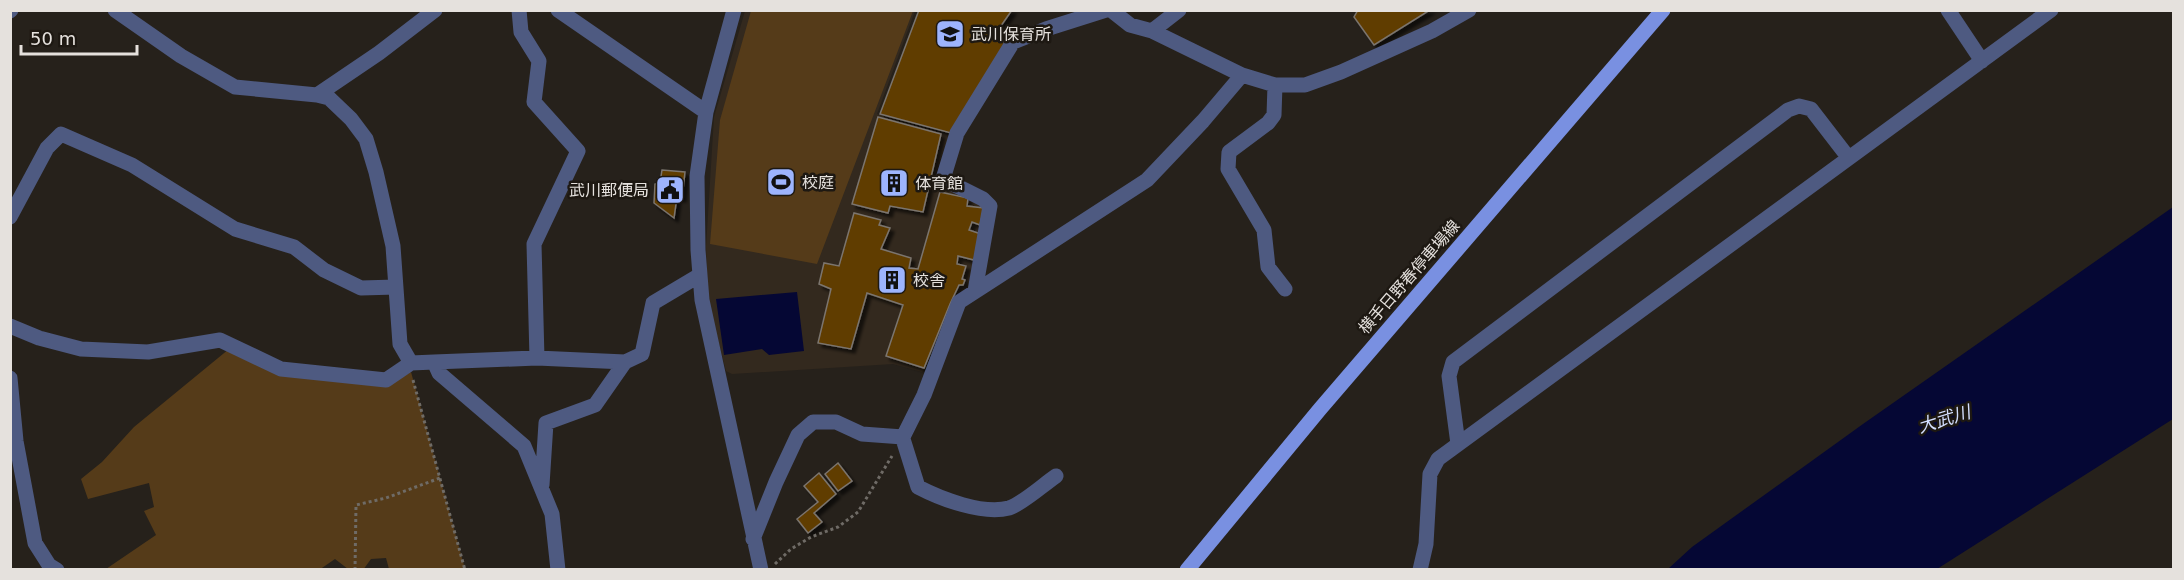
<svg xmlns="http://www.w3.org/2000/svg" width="2184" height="580" viewBox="0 0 2184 580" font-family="'DejaVu Sans','Noto Sans JP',sans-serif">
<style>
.built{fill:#33291e}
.green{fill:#553b19}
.water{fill:#050734}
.building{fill:#613c00;stroke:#7b756e;stroke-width:1.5;filter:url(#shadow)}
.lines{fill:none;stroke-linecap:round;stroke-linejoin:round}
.path{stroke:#6f6b66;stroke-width:3;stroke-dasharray:3 3;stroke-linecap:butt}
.minor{stroke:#4e5a81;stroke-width:15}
.major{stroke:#7990e1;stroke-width:15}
.labels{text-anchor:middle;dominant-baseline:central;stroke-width:5;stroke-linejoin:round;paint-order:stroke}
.poi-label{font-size:16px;fill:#e5e1dd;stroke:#1d1812;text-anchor:start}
.street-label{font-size:16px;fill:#e5e1dd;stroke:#1d1812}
.water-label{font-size:18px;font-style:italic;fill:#d3defe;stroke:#1d1812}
</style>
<defs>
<filter id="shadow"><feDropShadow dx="4" dy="4" stdDeviation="1.5" flood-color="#0009"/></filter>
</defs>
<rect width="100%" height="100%" fill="#26211b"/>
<path class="built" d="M 745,11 L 915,11 L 877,114 L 949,135 L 934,179 L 983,202 L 973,288 L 928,366 L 922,372 L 893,364 L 732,374 L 726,371 L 708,301 L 706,247 L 714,117 Z"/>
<path class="green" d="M 751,11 L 913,11 L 817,264 L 710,244 L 720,120 Z
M 229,349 L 277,373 L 388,385 L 411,372 L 465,569 L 389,569 L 386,558 L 371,559 L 363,570 L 348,569 L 335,559 L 319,570 L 106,569 L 156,535 L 144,511 L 154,507 L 149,483 L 88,499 L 81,479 L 102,462 L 134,427 Z"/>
<path class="water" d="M 2173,207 L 2173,419 L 1937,569 L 1668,569 L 1692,547 L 1863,424 Z
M 797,292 L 804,351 L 769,355 L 762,349 L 724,355 L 716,299 Z"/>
<path class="building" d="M 919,10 L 1012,10 L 996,33 L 1008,47 L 951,133 L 880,114 Z
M 1358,10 L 1430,10 L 1374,45 L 1354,17 Z
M 878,117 L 941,134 L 923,212 L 890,206 L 888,213 L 852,204 Z
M 662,170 L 685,172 L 682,198 L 677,197 L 674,218 L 654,203 L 655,184 L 660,183 Z
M 940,192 L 968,198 L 967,206 L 984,208 L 980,225 L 972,222 L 969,230 L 981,234 L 974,260 L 958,256 L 957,264 L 966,266 L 962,279 L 965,280 L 963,285 L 959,285 L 950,304 L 924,368 L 886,356 L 903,305 L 867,293 L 851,349 L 818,343 L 831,289 L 819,284 L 824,263 L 839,266 L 854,213 L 881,220 L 879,225 L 890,228 L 881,249 L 911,258 L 909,268 L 918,269 Z
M 838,463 L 852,481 L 838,491 L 825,474 Z
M 819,473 L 836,494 L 814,513 L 822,522 L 808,533 L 797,519 L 818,502 L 804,486 Z"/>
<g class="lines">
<path class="path" d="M 413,380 L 465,570
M 775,564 L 791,549 L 811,537 L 838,527 L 858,512 L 892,456
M 355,570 L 356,505 L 386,498 L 440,478"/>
<path class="minor" d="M 115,10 L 181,56 L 235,87 L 317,95 L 329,98 L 351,119 L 366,139 L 376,172 L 393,246 L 400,344 L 411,363 L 434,362 L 439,373 L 524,446 L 552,514 L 558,570
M 519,10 L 521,32 L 539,61 L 534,102 L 578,151 L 534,244 L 537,358
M 558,10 L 706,112
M 734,10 L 706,112 L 697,176 L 698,250 L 702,300 L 761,570
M 1111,10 L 1130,25 L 1152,31 L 1242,75 L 1275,85 L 1305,85 L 1341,72 L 1432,31 L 1469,10
M 1948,10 L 1982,61
M 10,11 L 11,10
M 1152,31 L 1179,10
M 1275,85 L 1274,115 L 1268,123 L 1229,152 L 1228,169 L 1264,230 L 1268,267 L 1285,289
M 317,95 L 379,53 L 435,10
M 10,217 L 47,148 L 61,134 L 132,165 L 235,229 L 294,247 L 324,270 L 361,288 L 396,287
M 975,291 L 990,206 L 983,199 L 943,179 L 957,133 L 1013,42 L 1046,29 L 1106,10
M 10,326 L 39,338 L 81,349 L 148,352 L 220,340 L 281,369 L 386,380 L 411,363
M 434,362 L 537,358 L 625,362
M 10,378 L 16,441 L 35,543 L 49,565 L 57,570
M 903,439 L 918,487 C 941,499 983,515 1009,508 C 1022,504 1043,485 1056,476
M 1458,444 L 1449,376 L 1453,362 L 1788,110 L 1799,106 L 1811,109 L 1848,157
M 542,485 L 546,423 L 595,405 L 625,362 L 642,354 L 653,303 L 700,275
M 753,539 L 776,482 L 798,435 L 813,422 L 836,422 L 862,434 L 903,437 L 924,395 L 959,302 L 1147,180 L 1203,121 L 1242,75
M 1420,570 L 1426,544 L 1430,474 L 1438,459 L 2051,10"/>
<path class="major" d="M 1187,570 L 1320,409 L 1663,10"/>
</g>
<defs>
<g id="school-square" transform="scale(1.5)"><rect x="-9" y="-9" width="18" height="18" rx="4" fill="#9db4fd" stroke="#1d1812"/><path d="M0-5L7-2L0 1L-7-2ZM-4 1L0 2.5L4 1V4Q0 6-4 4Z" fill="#111"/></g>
<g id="stadium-square" transform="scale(1.5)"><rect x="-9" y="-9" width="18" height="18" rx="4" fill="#9db4fd" stroke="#1d1812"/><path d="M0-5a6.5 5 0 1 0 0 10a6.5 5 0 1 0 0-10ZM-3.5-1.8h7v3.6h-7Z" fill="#111"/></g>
<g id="building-square" transform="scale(1.5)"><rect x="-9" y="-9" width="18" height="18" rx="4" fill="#9db4fd" stroke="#1d1812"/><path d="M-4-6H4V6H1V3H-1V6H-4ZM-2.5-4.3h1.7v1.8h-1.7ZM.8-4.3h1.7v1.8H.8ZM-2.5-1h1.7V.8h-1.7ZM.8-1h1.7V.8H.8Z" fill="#111"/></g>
<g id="civic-square" transform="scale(1.5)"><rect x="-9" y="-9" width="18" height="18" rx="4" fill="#9db4fd" stroke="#1d1812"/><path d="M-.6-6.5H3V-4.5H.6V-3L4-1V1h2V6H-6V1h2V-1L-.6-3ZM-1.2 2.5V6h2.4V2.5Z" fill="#111"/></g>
</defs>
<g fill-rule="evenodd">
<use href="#school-square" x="950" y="34"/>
<use href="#stadium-square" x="781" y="182"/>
<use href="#building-square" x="894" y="183"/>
<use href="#civic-square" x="670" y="190"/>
<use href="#building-square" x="892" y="280"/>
</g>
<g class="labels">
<g class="poi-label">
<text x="971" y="34">武川保育所</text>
<text x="802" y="182">校庭</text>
<text x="915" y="183">体育館</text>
<text x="649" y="190" text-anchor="end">武川郵便局</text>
<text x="913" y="280">校舎</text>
</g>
<g class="street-label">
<text transform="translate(1409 277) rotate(-49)">横手日野春停車場線</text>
</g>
<g class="water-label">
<text transform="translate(1944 419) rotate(-17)">大武川</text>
</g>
</g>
<rect width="2184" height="580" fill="none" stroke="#e5e1dd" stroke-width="24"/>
<path d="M21 45v9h116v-9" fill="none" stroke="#e5e1dd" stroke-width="3"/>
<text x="30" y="45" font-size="18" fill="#e5e1dd" stroke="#1d1812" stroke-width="4.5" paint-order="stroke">50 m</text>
</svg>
